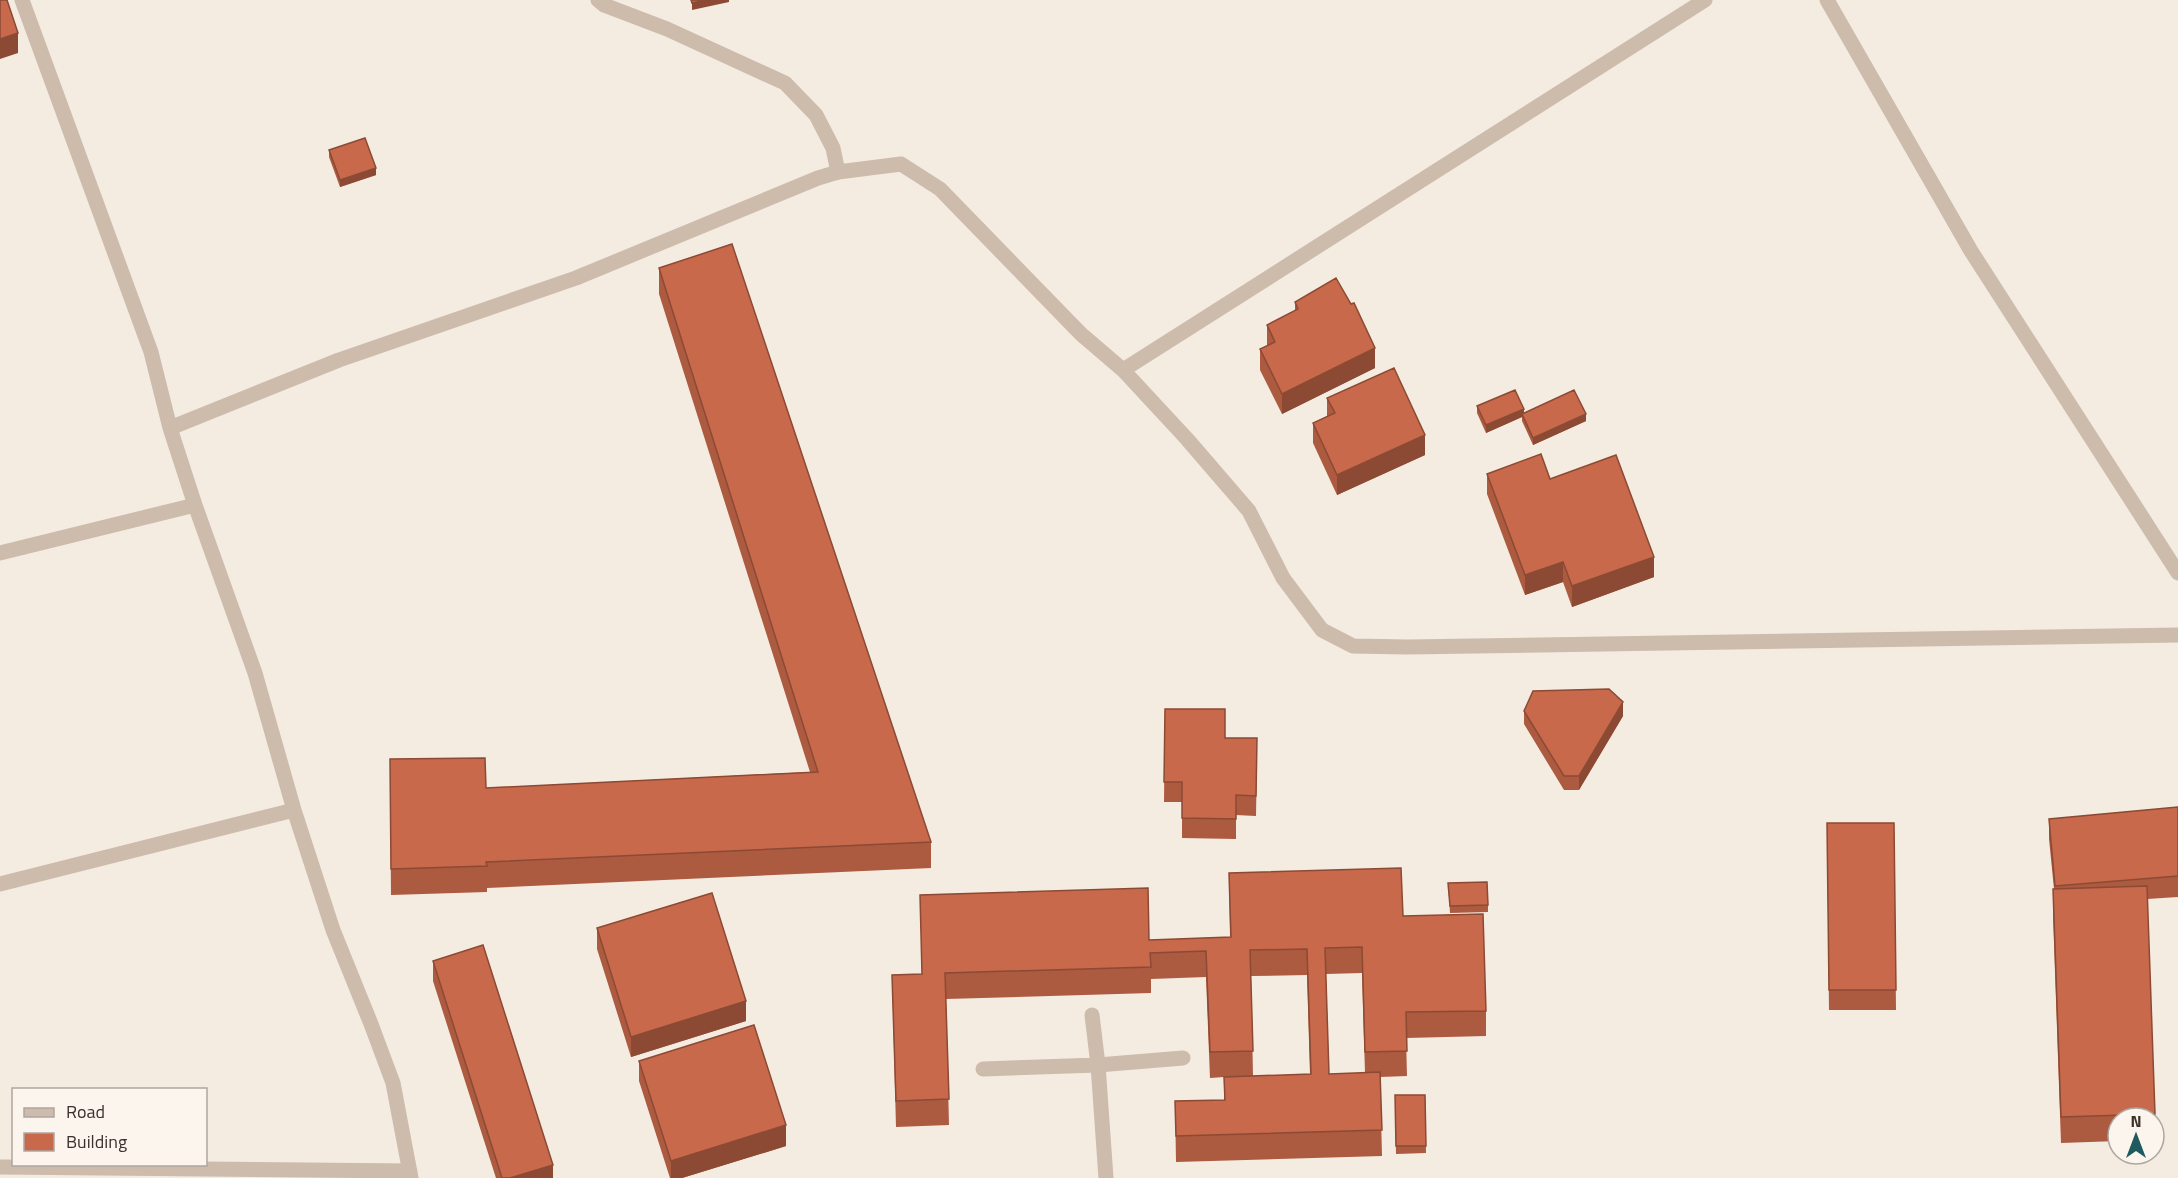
<svg xmlns="http://www.w3.org/2000/svg" width="2178" height="1178" viewBox="0 0 2178 1178" font-family="'Titillium Web',sans-serif">
<style>
.lines{fill:none;stroke-linecap:round;stroke-linejoin:round}
.lane{stroke:#cdbbac;stroke-width:15}
.street{stroke:#cdbbac;stroke-width:15}
.wall{fill:#ac5a40;fill-rule:evenodd}
.shaded-wall{fill:#8c4a34}
.building{fill:#c8694b;stroke:#8c4a34;stroke-width:1.5}
</style>
<rect width="100%" height="100%" fill="#f4ebe1"/>
<g class="lines">
<path class="lane" d="M 598,0 L 604,5 L 667,29 L 785,83 L 816,115 L 833,148 L 838,172
M 1092,1015 L 1098,1065 L 1106,1178
M 983,1069 L 1098,1065 L 1183,1058"/>
<path class="street" d="M 22,0 L 151,352 L 170,428 L 195,505 L 255,673 L 294,810 L 333,930 L 371,1024 L 393,1083 L 411,1178
M 1827,0 L 1971,251 L 2178,573
M 1123,370 L 1705,0
M 170,428 L 339,360 L 576,278 L 818,178 L 838,172 L 901,164 L 940,189 L 1081,334 L 1123,370 L 1187,439 L 1249,511 L 1283,578 L 1322,630 L 1353,646 L 1407,647 L 2178,635
M 0,553 L 195,505
M 0,884 L 294,810
M 0,1167 L 410,1171"/>
</g>
<path class="wall" d="M 329,150 L 376,175 L 340,187 L 329,157 Z
M 659,268 L 931,842 L 931,868 L 487,888 L 487,892 L 391,895 L 390,759 L 486,788 L 810,772 L 659,294 Z
M 1295,302 L 1375,368 L 1282,414 L 1260,370 L 1260,349 L 1267,346 L 1267,325 L 1295,311 Z
M 1327,398 L 1425,455 L 1337,495 L 1313,443 L 1313,423 L 1327,416 Z
M 1477,406 L 1524,413 L 1586,421 L 1533,445 L 1522,421 L 1522,417 L 1486,433 L 1477,413 Z
M 1487,474 L 1550,479 L 1654,577 L 1572,607 L 1563,582 L 1525,595 L 1487,494 Z
M 1165,709 L 1225,738 L 1257,758 L 1256,816 L 1236,815 L 1236,839 L 1182,838 L 1182,802 L 1164,802 Z
M 1524,711 L 1623,716 L 1579,790 L 1564,790 L 1524,724 Z
M 2178,807 L 2178,897 L 2147,899 L 2155,1114 L 2155,1139 L 2154,1139 L 2154,1118 L 2118,1118 L 2118,1141 L 2061,1143 L 2053,915 L 2053,889 L 2054,889 L 2049,839 L 2049,819 Z
M 1827,823 L 1894,823 L 1896,1010 L 1829,1010 Z
M 1229,873 L 1403,916 L 1486,1011 L 1486,1036 L 1406,1038 L 1407,1076 L 1380,1077 L 1382,1156 L 1176,1162 L 1175,1101 L 1224,1100 L 1224,1077 L 1210,1078 L 1206,977 L 1151,979 L 1151,993 L 946,999 L 949,1125 L 896,1127 L 892,975 L 922,974 L 920,895 L 1149,940 L 1230,937 ZM 1362,973 L 1365,1073 L 1329,1074 L 1326,974 ZM 1307,975 L 1310,1074 L 1253,1076 L 1251,976 Z
M 1448,883 L 1488,905 L 1488,912 L 1450,913 Z
M 597,928 L 746,1021 L 631,1057 L 597,949 Z
M 433,961 L 553,1178 L 496,1178 L 433,981 Z
M 639,1061 L 786,1146 L 682,1178 L 670,1178 L 639,1081 Z
M 1395,1095 L 1425,1095 L 1426,1153 L 1396,1154 Z"/>
<path class="shaded-wall" d="M 705,0 L 729,0 L 729,2 L 692,10 L 692,3 Z
M 18,33 L 18,53 L 0,59 L 0,39 Z
M 376,168 L 376,175 L 340,187 L 340,180 Z
M 1375,348 L 1375,368 L 1282,414 L 1282,394 Z
M 1524,409 L 1524,416 L 1522,414 L 1522,417 L 1486,433 L 1486,425 Z
M 1586,414 L 1586,421 L 1533,445 L 1533,438 Z
M 1425,435 L 1425,455 L 1337,495 L 1337,475 Z
M 1654,557 L 1654,577 L 1572,607 L 1572,586 Z
M 1563,562 L 1563,582 L 1525,595 L 1525,575 Z
M 1623,702 L 1623,716 L 1579,790 L 1579,776 Z
M 746,1001 L 746,1021 L 631,1057 L 631,1037 Z
M 786,1125 L 786,1146 L 682,1178 L 671,1178 L 671,1161 Z
M 553,1165 L 553,1178 L 510,1178 Z"/>
<path class="building" d="M 0,0 L 7,0 L 18,33 L 0,39 Z
M 691,0 L 705,0 L 692,3 Z
M 365,138 L 376,168 L 340,180 L 329,150 Z
M 732,244 L 931,842 L 486,862 L 487,866 L 391,869 L 390,759 L 485,758 L 486,788 L 818,772 L 659,268 Z
M 1336,278 L 1351,304 L 1354,303 L 1375,348 L 1282,394 L 1260,349 L 1275,342 L 1267,325 L 1298,309 L 1295,302 Z
M 1394,368 L 1425,435 L 1337,475 L 1313,423 L 1335,413 L 1327,398 Z
M 1515,390 L 1524,409 L 1486,425 L 1477,406 Z
M 1574,390 L 1586,414 L 1533,438 L 1522,414 Z
M 1541,454 L 1550,479 L 1616,455 L 1654,557 L 1572,586 L 1563,562 L 1525,575 L 1487,474 Z
M 1609,689 L 1623,702 L 1579,776 L 1564,776 L 1524,711 L 1533,691 Z
M 1165,709 L 1225,709 L 1225,738 L 1257,738 L 1256,796 L 1236,795 L 1236,819 L 1182,818 L 1182,782 L 1164,782 Z
M 2178,807 L 2178,876 L 2055,886 L 2049,819 Z
M 1827,823 L 1894,823 L 1896,990 L 1829,990 Z
M 1401,868 L 1403,916 L 1483,914 L 1486,1011 L 1406,1012 L 1407,1051 L 1365,1052 L 1362,947 L 1325,948 L 1329,1074 L 1380,1072 L 1382,1130 L 1176,1136 L 1175,1101 L 1225,1100 L 1224,1077 L 1311,1074 L 1307,949 L 1250,950 L 1253,1051 L 1210,1052 L 1206,951 L 1150,953 L 1151,967 L 945,973 L 949,1099 L 896,1101 L 892,975 L 922,974 L 920,895 L 1148,888 L 1149,940 L 1231,937 L 1229,873 Z
M 1487,882 L 1488,905 L 1450,906 L 1448,883 Z
M 2147,886 L 2155,1114 L 2061,1117 L 2053,889 Z
M 712,893 L 746,1001 L 631,1037 L 597,928 Z
M 483,945 L 553,1165 L 510,1178 L 502,1178 L 433,961 Z
M 754,1025 L 786,1125 L 671,1161 L 639,1061 Z
M 1395,1095 L 1425,1095 L 1426,1146 L 1396,1146 Z"/>
<rect x="12" y="1088" width="195" height="78" fill="#fbf5ee" stroke="#aea6a0" stroke-width="1.5"/>
<rect x="24" y="1108" width="30" height="9" fill="#cdbbac" stroke="#aea6a0" stroke-width="1.5"/>
<text x="66" y="1118" font-size="18" fill="#3b302b">Road</text>
<rect x="24" y="1133" width="30" height="18" fill="#c8694b" stroke="#aea6a0" stroke-width="1.5"/>
<text x="66" y="1148" font-size="18" fill="#3b302b">Building</text>
<g transform="translate(2136 1136)"><circle r="28" fill="#fbf5ee" stroke="#aea6a0" stroke-width="1.5"/>
<path d="M0-4.5L10 22L0 15L-10 22Z" fill="#1f5a5e"/>
<text y="-9" font-size="16" font-weight="bold" text-anchor="middle" fill="#3b302b">N</text>
</g>
</svg>
